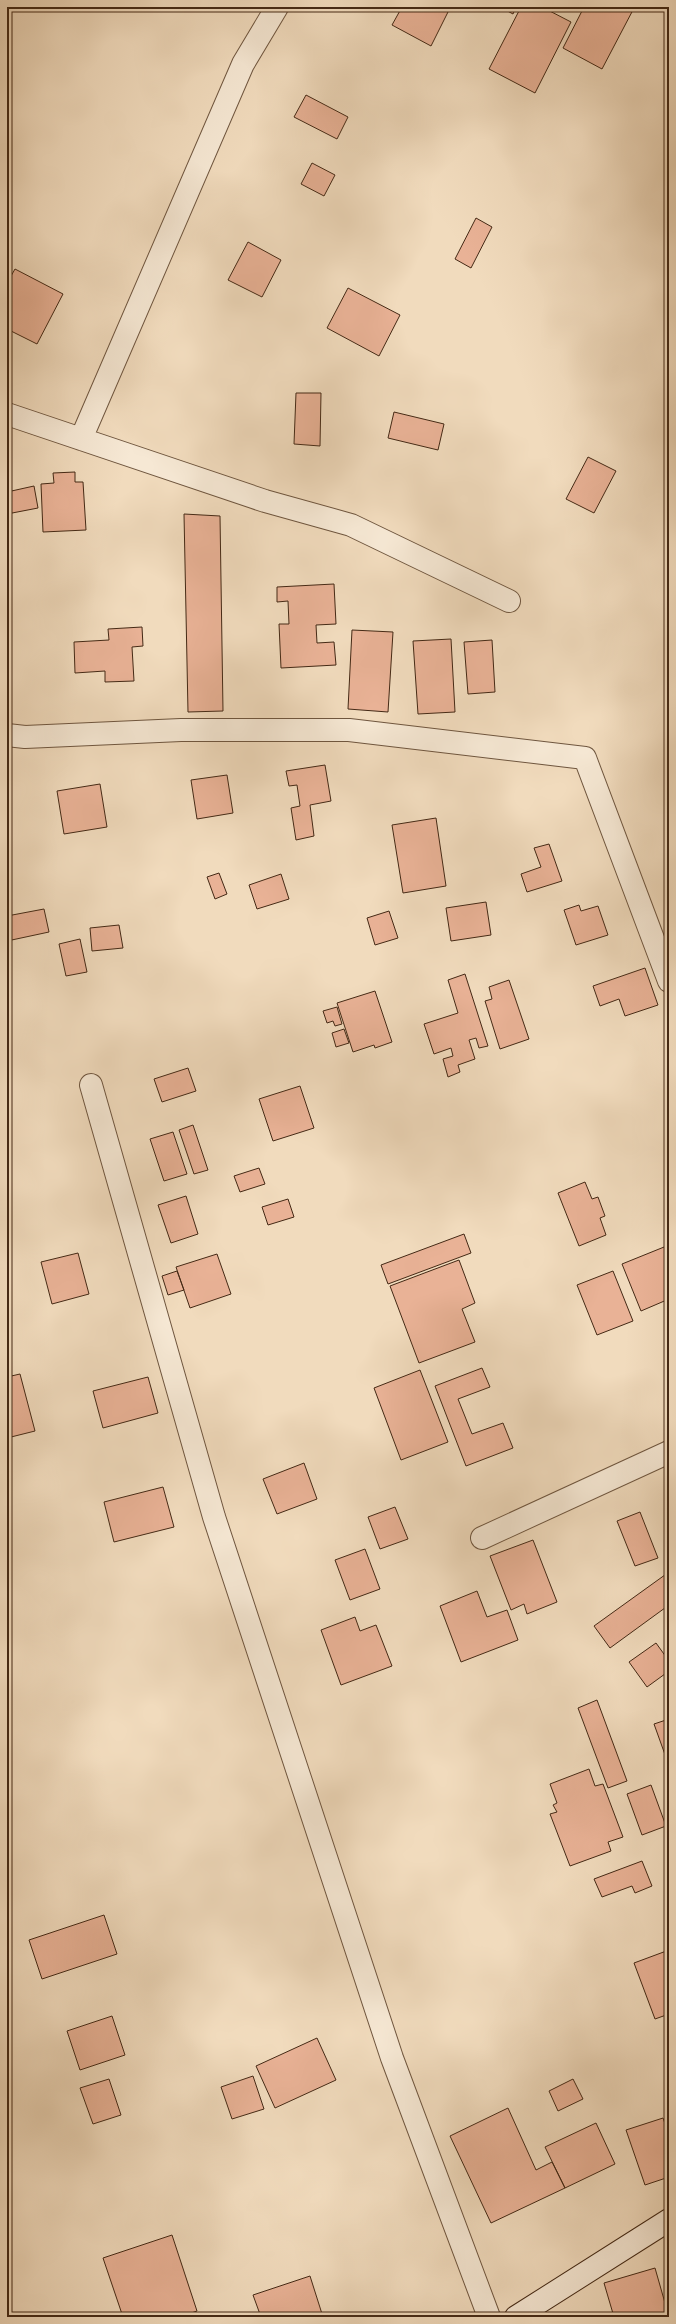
<svg xmlns="http://www.w3.org/2000/svg" width="676" height="2324" viewBox="0 0 676 2324" font-family="'Libre Bodoni',serif">
<style>
.building{fill:#e9b296;stroke:#442915}
.lines{fill:none;stroke-linecap:round;stroke-linejoin:round}
.minor-casing{stroke:#6f563f;stroke-width:24}
.secondary-casing{stroke:#442915;stroke-width:24}
.minor{stroke:#f6e8d4;stroke-width:22}
.secondary{stroke:#f6e8d4;stroke-width:22}
</style>
<rect width="100%" height="100%" fill="#f1dbbd"/>
<filter id="stains"><feTurbulence type="fractalNoise" baseFrequency=".005" numOctaves="4"/><feColorMatrix values="0 0 0 0 .2 0 0 0 0 .09 0 0 0 0 .02 0 0 0 .5 -.17"/></filter>
<radialGradient id="worn" r=".72"><stop offset=".6" stop-color="#630" stop-opacity="0"/><stop offset="1" stop-color="#630" stop-opacity=".3"/></radialGradient>
<path class="building" d="M 402,7 L 438,7 L 448,12 L 431,46 L 392,25 Z
M 500,7 L 516,7 L 513,14 Z
M 521,7 L 542,7 L 571,22 L 535,93 L 489,69 Z
M 584,7 L 634,8 L 602,69 L 563,48 Z
M 306,95 L 348,117 L 337,139 L 294,117 Z
M 312,163 L 335,175 L 324,196 L 301,184 Z
M 476,218 L 492,227 L 471,268 L 455,259 Z
M 248,242 L 281,260 L 262,297 L 228,280 Z
M 15,269 L 63,294 L 37,344 L 7,329 L 7,283 Z
M 348,288 L 400,315 L 379,356 L 327,328 Z
M 296,393 L 321,393 L 320,446 L 294,444 Z
M 394,412 L 444,424 L 438,450 L 388,438 Z
M 588,457 L 616,471 L 594,513 L 566,499 Z
M 75,472 L 75,482 L 83,482 L 86,530 L 43,532 L 41,484 L 54,483 L 53,473 Z
M 34,486 L 38,508 L 7,514 L 7,492 Z
M 184,514 L 220,516 L 223,711 L 188,712 Z
M 334,584 L 336,624 L 316,625 L 317,643 L 334,642 L 336,665 L 281,668 L 279,624 L 289,624 L 288,601 L 277,602 L 277,587 Z
M 142,627 L 143,646 L 132,647 L 134,681 L 105,682 L 105,671 L 75,673 L 74,642 L 109,640 L 108,629 Z
M 352,630 L 393,632 L 388,712 L 348,709 Z
M 451,639 L 455,712 L 418,714 L 413,641 Z
M 492,640 L 495,692 L 468,694 L 464,642 Z
M 325,765 L 331,801 L 310,805 L 314,836 L 296,840 L 291,808 L 300,806 L 297,785 L 289,786 L 286,771 Z
M 227,775 L 233,813 L 197,819 L 191,780 Z
M 100,784 L 107,827 L 64,834 L 57,791 Z
M 436,818 L 446,886 L 403,893 L 392,825 Z
M 549,844 L 562,881 L 527,892 L 521,874 L 541,867 L 534,848 Z
M 219,873 L 227,894 L 215,899 L 207,877 Z
M 281,874 L 289,899 L 257,909 L 249,885 Z
M 486,902 L 491,935 L 451,941 L 446,908 Z
M 579,905 L 581,911 L 598,906 L 608,935 L 576,945 L 564,910 Z
M 44,909 L 49,932 L 7,941 L 7,916 Z
M 389,911 L 398,938 L 375,945 L 367,918 Z
M 119,925 L 123,948 L 92,951 L 90,928 Z
M 80,939 L 87,972 L 66,976 L 59,944 Z
M 645,968 L 658,1005 L 625,1016 L 619,999 L 600,1006 L 593,986 Z
M 465,974 L 488,1046 L 479,1048 L 476,1038 L 469,1040 L 475,1059 L 458,1065 L 460,1072 L 448,1077 L 443,1059 L 453,1056 L 451,1048 L 434,1054 L 424,1024 L 458,1013 L 448,980 Z
M 509,980 L 529,1039 L 500,1049 L 485,1001 L 492,999 L 489,987 Z
M 375,991 L 392,1042 L 375,1048 L 374,1045 L 353,1052 L 337,1003 Z
M 337,1007 L 342,1024 L 335,1026 L 333,1021 L 327,1023 L 323,1011 Z
M 344,1029 L 349,1043 L 336,1047 L 332,1033 Z
M 188,1068 L 196,1091 L 162,1102 L 154,1079 Z
M 300,1086 L 314,1128 L 273,1141 L 259,1099 Z
M 193,1125 L 208,1170 L 194,1174 L 179,1130 Z
M 173,1132 L 187,1174 L 164,1181 L 150,1139 Z
M 259,1168 L 265,1184 L 240,1192 L 234,1176 Z
M 585,1182 L 592,1199 L 598,1197 L 605,1216 L 600,1218 L 606,1235 L 579,1246 L 558,1193 Z
M 186,1196 L 198,1234 L 171,1243 L 158,1205 Z
M 288,1199 L 294,1217 L 268,1225 L 262,1207 Z
M 464,1234 L 471,1253 L 388,1284 L 381,1265 Z
M 669,1245 L 669,1299 L 641,1311 L 622,1264 Z
M 78,1253 L 89,1294 L 52,1304 L 41,1262 Z
M 217,1254 L 231,1294 L 190,1308 L 176,1267 Z
M 459,1260 L 475,1303 L 462,1309 L 475,1342 L 419,1363 L 390,1286 Z
M 177,1271 L 184,1290 L 168,1295 L 162,1276 Z
M 613,1271 L 633,1321 L 597,1335 L 577,1285 Z
M 482,1368 L 490,1387 L 458,1399 L 472,1434 L 503,1423 L 513,1448 L 466,1466 L 435,1386 Z
M 420,1370 L 448,1442 L 401,1460 L 374,1388 Z
M 20,1374 L 35,1431 L 7,1438 L 7,1377 Z
M 148,1377 L 158,1413 L 103,1428 L 93,1391 Z
M 304,1463 L 317,1499 L 277,1514 L 263,1479 Z
M 163,1487 L 174,1527 L 114,1542 L 104,1502 Z
M 395,1507 L 408,1539 L 380,1549 L 368,1517 Z
M 640,1512 L 658,1558 L 635,1566 L 617,1521 Z
M 533,1540 L 557,1602 L 527,1614 L 524,1604 L 511,1610 L 490,1556 Z
M 365,1549 L 380,1589 L 350,1600 L 335,1560 Z
M 669,1572 L 669,1605 L 610,1648 L 594,1626 Z
M 477,1591 L 487,1617 L 507,1610 L 518,1640 L 461,1662 L 440,1606 Z
M 355,1617 L 360,1631 L 376,1625 L 392,1666 L 341,1685 L 321,1630 Z
M 656,1643 L 669,1661 L 669,1671 L 647,1687 L 629,1662 Z
M 597,1700 L 627,1781 L 608,1788 L 578,1708 Z
M 669,1719 L 669,1763 L 668,1763 L 654,1724 Z
M 589,1769 L 595,1786 L 603,1784 L 623,1837 L 608,1842 L 611,1851 L 570,1866 L 550,1814 L 557,1812 L 553,1805 L 557,1803 L 550,1784 Z
M 651,1785 L 666,1826 L 642,1835 L 627,1794 Z
M 642,1861 L 652,1886 L 635,1893 L 632,1886 L 602,1897 L 594,1879 Z
M 104,1915 L 117,1954 L 42,1979 L 29,1940 Z
M 669,1950 L 669,2014 L 655,2019 L 634,1963 Z
M 112,2016 L 125,2055 L 80,2070 L 67,2031 Z
M 317,2038 L 336,2080 L 275,2108 L 256,2066 Z
M 253,2076 L 264,2109 L 232,2119 L 221,2087 Z
M 109,2079 L 121,2115 L 93,2124 L 80,2088 Z
M 573,2079 L 583,2099 L 558,2111 L 549,2091 Z
M 508,2108 L 536,2170 L 552,2162 L 565,2188 L 491,2223 L 450,2136 Z
M 663,2118 L 669,2135 L 669,2177 L 645,2185 L 626,2130 Z
M 596,2123 L 615,2164 L 565,2188 L 545,2147 Z
M 172,2235 L 197,2311 L 180,2317 L 123,2317 L 103,2258 Z
M 655,2268 L 669,2317 L 614,2317 L 604,2283 Z
M 310,2276 L 323,2317 L 261,2317 L 253,2295 Z"/>
<g class="lines">
<g class="minor-casing">
<path id="minor" d="M 7,414 L 265,501 L 351,525 L 509,601
M 81,439 L 243,64 L 277,7
M 7,735 L 25,737 L 181,730 L 349,730 L 585,758 L 669,981
M 91,1085 L 214,1517 L 392,2058 L 489,2317
M 482,1538 L 669,1452"/>
</g>
<g class="secondary-casing">
<path id="secondary" d="M 516,2317 L 669,2220"/>
</g>
<use href="#minor" class="minor"/>
<use href="#secondary" class="secondary"/>
</g>
<rect width="676" height="2324" fill="none" stroke="#f1dbbd" stroke-width="24"/>
<rect x="8" y="8" width="660" height="2308" fill="none" stroke="#442915" stroke-width="2"/>
<rect x="12" y="12" width="652" height="2300" fill="none" stroke="#442915"/>
<rect width="100%" height="100%" filter="url(#stains)"/>
<rect width="100%" height="100%" fill="url(#worn)"/>
</svg>
